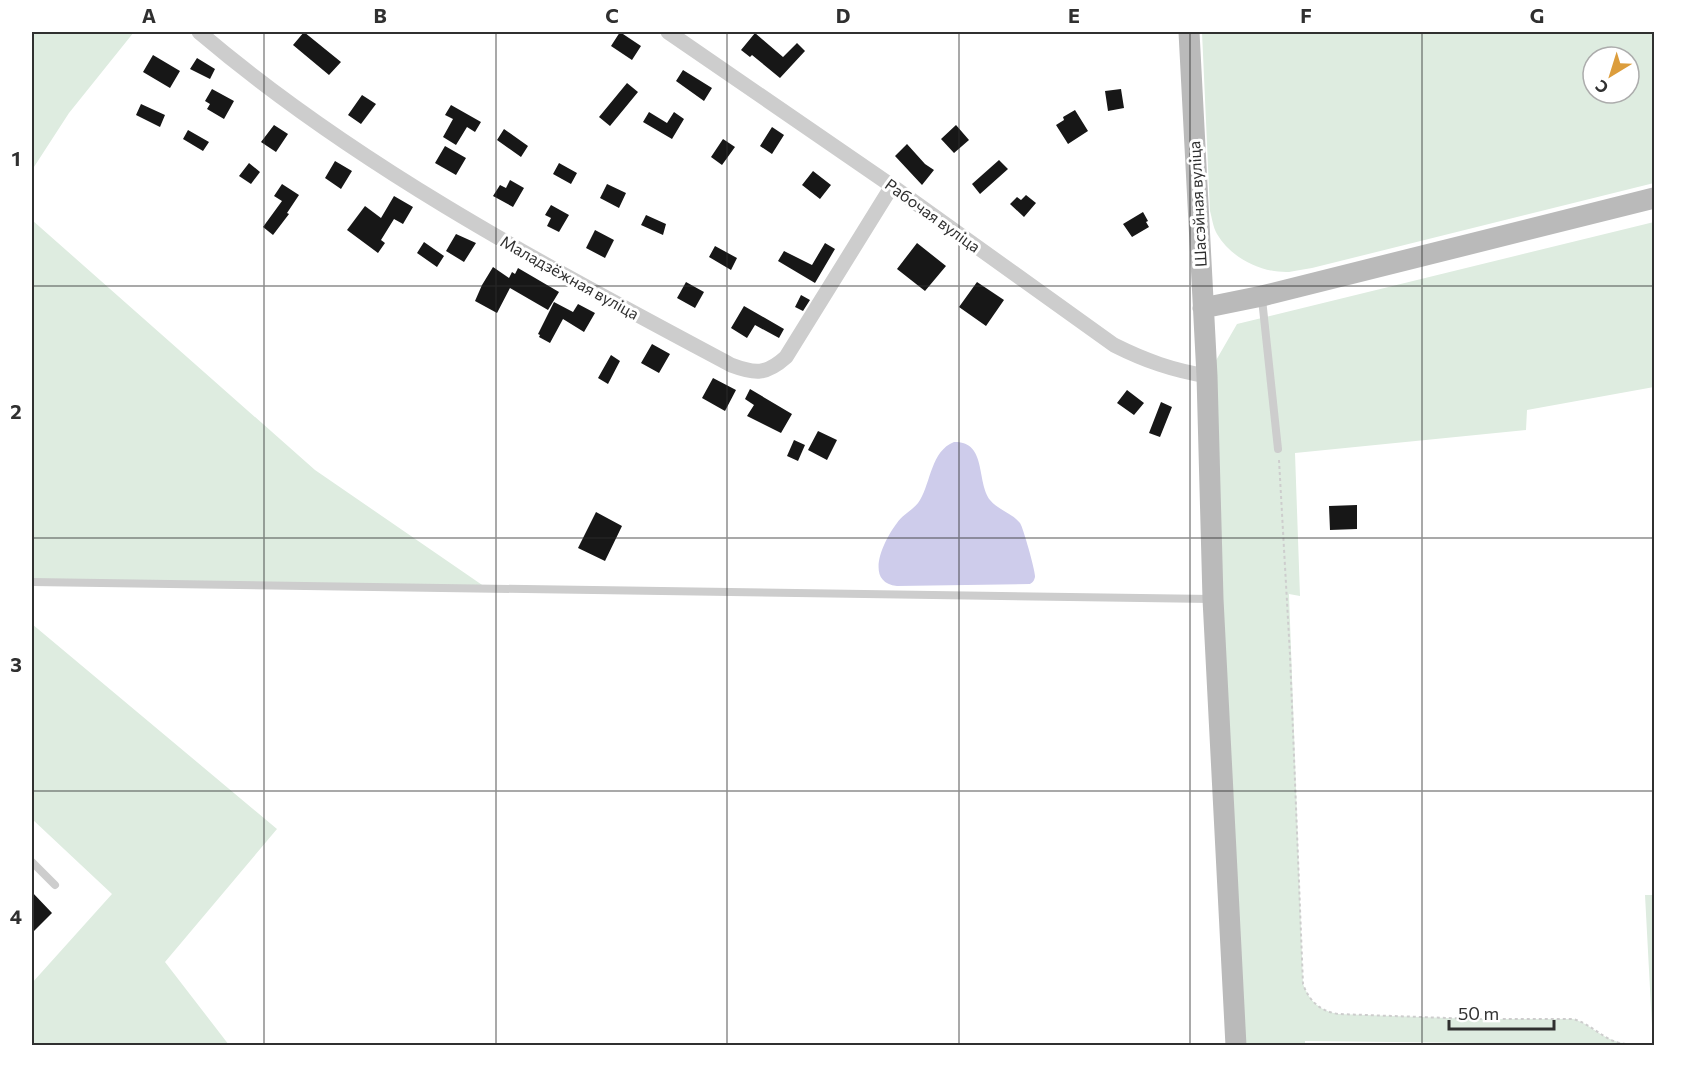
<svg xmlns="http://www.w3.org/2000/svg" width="1686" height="1077" viewBox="0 0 1686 1077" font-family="Commissioner,sans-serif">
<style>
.green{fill:#deece0;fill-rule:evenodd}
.water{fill:#cecceb}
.building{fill:#171717}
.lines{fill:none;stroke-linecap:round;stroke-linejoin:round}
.path{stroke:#cdcdcd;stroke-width:2;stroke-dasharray:3 3;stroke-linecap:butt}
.lane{stroke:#cdcdcd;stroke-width:8}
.street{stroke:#cdcdcd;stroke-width:15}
.secondary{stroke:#bababa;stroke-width:21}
.grid{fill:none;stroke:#303030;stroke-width:1.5;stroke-opacity:0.55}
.labels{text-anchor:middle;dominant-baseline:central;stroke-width:6;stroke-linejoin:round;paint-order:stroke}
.street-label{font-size:16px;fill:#303030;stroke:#fff}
.neatline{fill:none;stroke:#303030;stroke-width:2}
.grid-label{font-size:20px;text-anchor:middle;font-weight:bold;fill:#303030}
</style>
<rect width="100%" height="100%" fill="#fff"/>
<path class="green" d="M 32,32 L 134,32 L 69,113 L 32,170 Z
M 1202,32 L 1654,32 L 1654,183 L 1312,268 C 1304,269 1296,271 1289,272 C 1261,273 1231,258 1217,234 C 1213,227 1212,218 1210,211 ZM 1593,57 L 1629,57 L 1629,93 L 1593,93 Z
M 32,220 L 315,470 L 488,589 L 32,582 Z
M 1654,222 L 1654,387 L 1527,410 L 1526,430 L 1295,453 L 1300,596 L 1289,594 L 1303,984 C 1309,1001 1320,1011 1338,1014 L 1475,1019 L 1573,1019 C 1589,1023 1599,1036 1615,1041 C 1626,1045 1640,1044 1653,1045 L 1645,895 L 1654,895 L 1654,1045 L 1305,1041 L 1305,1045 L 1236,1045 L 1207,376 L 1237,324 Z
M 32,624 L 277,829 L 165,962 L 229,1045 L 32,1045 L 32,983 L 112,894 L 32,819 Z"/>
<path class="water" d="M 954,442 C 987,441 976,481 990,500 C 998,510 1012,513 1020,523 C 1023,527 1036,573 1035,577 C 1034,581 1033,582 1030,584 L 897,586 C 863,582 884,540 897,523 C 903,514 914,510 920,500 C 931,482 931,451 954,442 Z"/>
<path class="building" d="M 304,32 L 341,62 L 329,75 L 293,45 Z
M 620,32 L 641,46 L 632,60 L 611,46 Z
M 755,33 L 783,57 L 797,43 L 805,51 L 780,78 L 752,55 L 750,57 L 741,50 Z
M 153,55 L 180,71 L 170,88 L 143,72 Z
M 197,58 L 215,69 L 210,79 L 190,69 Z
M 683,70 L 712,88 L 704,101 L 676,81 Z
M 627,83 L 638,92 L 610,126 L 599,117 Z
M 212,89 L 234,101 L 224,119 L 207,109 L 210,104 L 205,101 Z
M 1121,89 L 1124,108 L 1108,111 L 1105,91 Z
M 362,95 L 376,104 L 361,124 L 348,115 Z
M 141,104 L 165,115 L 160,127 L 136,115 Z
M 451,105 L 481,122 L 475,132 L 467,127 L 456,145 L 443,137 L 453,119 L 445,115 Z
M 1075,110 L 1088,131 L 1068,144 L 1056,125 L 1064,120 L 1063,117 Z
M 649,112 L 667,123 L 674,112 L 684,119 L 672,139 L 643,122 Z
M 274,125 L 288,134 L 276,152 L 261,142 Z
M 956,125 L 969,140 L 954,153 L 941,139 Z
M 772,127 L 784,135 L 772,154 L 760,146 Z
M 504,129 L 528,146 L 521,157 L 497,140 Z
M 188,130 L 209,142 L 203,151 L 183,139 Z
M 723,139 L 735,147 L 722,165 L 711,157 Z
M 907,144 L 925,164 L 934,170 L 922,185 L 895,156 Z
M 445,146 L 466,158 L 456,175 L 435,163 Z
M 999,160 L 1008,169 L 980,194 L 972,184 Z
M 335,161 L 352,171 L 341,189 L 325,178 Z
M 249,163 L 260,172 L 251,184 L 239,176 Z
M 559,163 L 577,173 L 571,184 L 553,174 Z
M 813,171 L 831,185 L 820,199 L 802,185 Z
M 510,180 L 524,188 L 513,207 L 493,196 L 500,185 L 506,188 Z
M 282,184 L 299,195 L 287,213 L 289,214 L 273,235 L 263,227 L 282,201 L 274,196 Z
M 607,184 L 626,193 L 619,208 L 600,198 Z
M 1026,195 L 1036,203 L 1024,217 L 1010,204 L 1017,197 L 1021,200 Z
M 394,196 L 413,207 L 403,224 L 394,219 L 381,240 L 385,243 L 378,253 L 347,230 L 365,206 L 381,218 Z
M 551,205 L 569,215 L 559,232 L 547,226 L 551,218 L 545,215 Z
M 1143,212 L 1148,221 L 1146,222 L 1149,227 L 1132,237 L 1123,224 Z
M 646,215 L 666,224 L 663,235 L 641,225 Z
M 595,230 L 614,240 L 605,258 L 586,248 Z
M 456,234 L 476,243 L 464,262 L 446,251 Z
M 424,242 L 444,256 L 437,267 L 417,253 Z
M 825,243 L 835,249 L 815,283 L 778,261 L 784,251 L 812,265 Z
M 917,243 L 946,266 L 925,291 L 897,269 Z
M 715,246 L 737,258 L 731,270 L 709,257 Z
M 493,267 L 509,278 L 512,272 L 515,274 L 518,268 L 559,292 L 548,310 L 510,288 L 497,313 L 475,301 L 482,285 Z
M 686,282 L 704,292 L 695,308 L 677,298 Z
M 977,282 L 1004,300 L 986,326 L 959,307 Z
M 801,295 L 810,300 L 803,311 L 795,307 Z
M 554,302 L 573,312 L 578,304 L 595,313 L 584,332 L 563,319 L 550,343 L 539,337 L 540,335 L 538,334 Z
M 744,306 L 784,329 L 779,338 L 755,325 L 747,338 L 731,328 Z
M 652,344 L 670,354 L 659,373 L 641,363 Z
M 611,355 L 620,361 L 608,384 L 598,378 Z
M 713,378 L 736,390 L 725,411 L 702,398 Z
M 750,389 L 792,414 L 781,433 L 747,416 L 754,405 L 745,399 Z
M 1127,390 L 1144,403 L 1134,415 L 1117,403 Z
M 1161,402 L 1172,407 L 1160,437 L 1149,433 Z
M 818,431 L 837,440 L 827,460 L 808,450 Z
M 794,440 L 805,445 L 798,461 L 787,456 Z
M 1357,505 L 1357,529 L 1330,530 L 1329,506 Z
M 596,512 L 622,526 L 605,561 L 578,548 Z
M 32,892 L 52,913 L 32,933 Z"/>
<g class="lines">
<path class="path" d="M 1279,460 L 1290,655 L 1303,984 C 1309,1001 1320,1011 1338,1014 L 1475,1019 L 1573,1019 C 1588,1023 1597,1033 1611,1040 C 1624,1046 1640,1045 1654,1045"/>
<path class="lane" d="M 1262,299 L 1278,449
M 32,582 L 1212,599
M 32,862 L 55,885"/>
<path class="street" d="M 199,32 C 359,168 546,266 731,365 C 755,374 766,375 786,357 L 892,186
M 668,32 L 892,186 L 1114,345 C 1146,361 1172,370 1207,376"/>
<path class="secondary" d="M 1189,32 L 1207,376 L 1213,599 L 1236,1046
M 1203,308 L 1262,296 L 1654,198"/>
</g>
<path class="grid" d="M 264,32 L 264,1046M 496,32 L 496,1046M 727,32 L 727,1046M 959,32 L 959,1046M 1190,32 L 1190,1046M 1422,32 L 1422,1046M 32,286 L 1654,286M 32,538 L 1654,538M 32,791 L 1654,791"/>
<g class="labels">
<g class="street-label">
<text transform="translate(1197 204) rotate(-93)">Шасэйная вуліца</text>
<text transform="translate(933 215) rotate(36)">Рабочая вуліца</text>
<text transform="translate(570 277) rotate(29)">Маладзёжная вуліца</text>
</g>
</g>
<rect width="1686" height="1077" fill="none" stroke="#ffffff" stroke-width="66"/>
<g transform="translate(1611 75) rotate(218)"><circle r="28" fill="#ffffff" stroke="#acacac" stroke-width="1.5"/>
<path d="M0-4.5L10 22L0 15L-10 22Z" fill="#dc9d3c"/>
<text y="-9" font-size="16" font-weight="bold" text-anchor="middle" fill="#303030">С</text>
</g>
<path d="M1449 1020v9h105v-9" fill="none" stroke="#303030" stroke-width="3"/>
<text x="1458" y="1020" font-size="18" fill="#303030" stroke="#ffffff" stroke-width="4.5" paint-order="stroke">50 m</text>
<rect x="33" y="33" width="1620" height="1011" class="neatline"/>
<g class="grid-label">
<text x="149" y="23">A</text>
<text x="380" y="23">B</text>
<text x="612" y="23">C</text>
<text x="843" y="23">D</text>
<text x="1074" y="23">E</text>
<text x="1306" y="23">F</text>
<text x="1537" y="23">G</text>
<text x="16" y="166">1</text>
<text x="16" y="419">2</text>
<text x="16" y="672">3</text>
<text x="16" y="924">4</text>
</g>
</svg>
